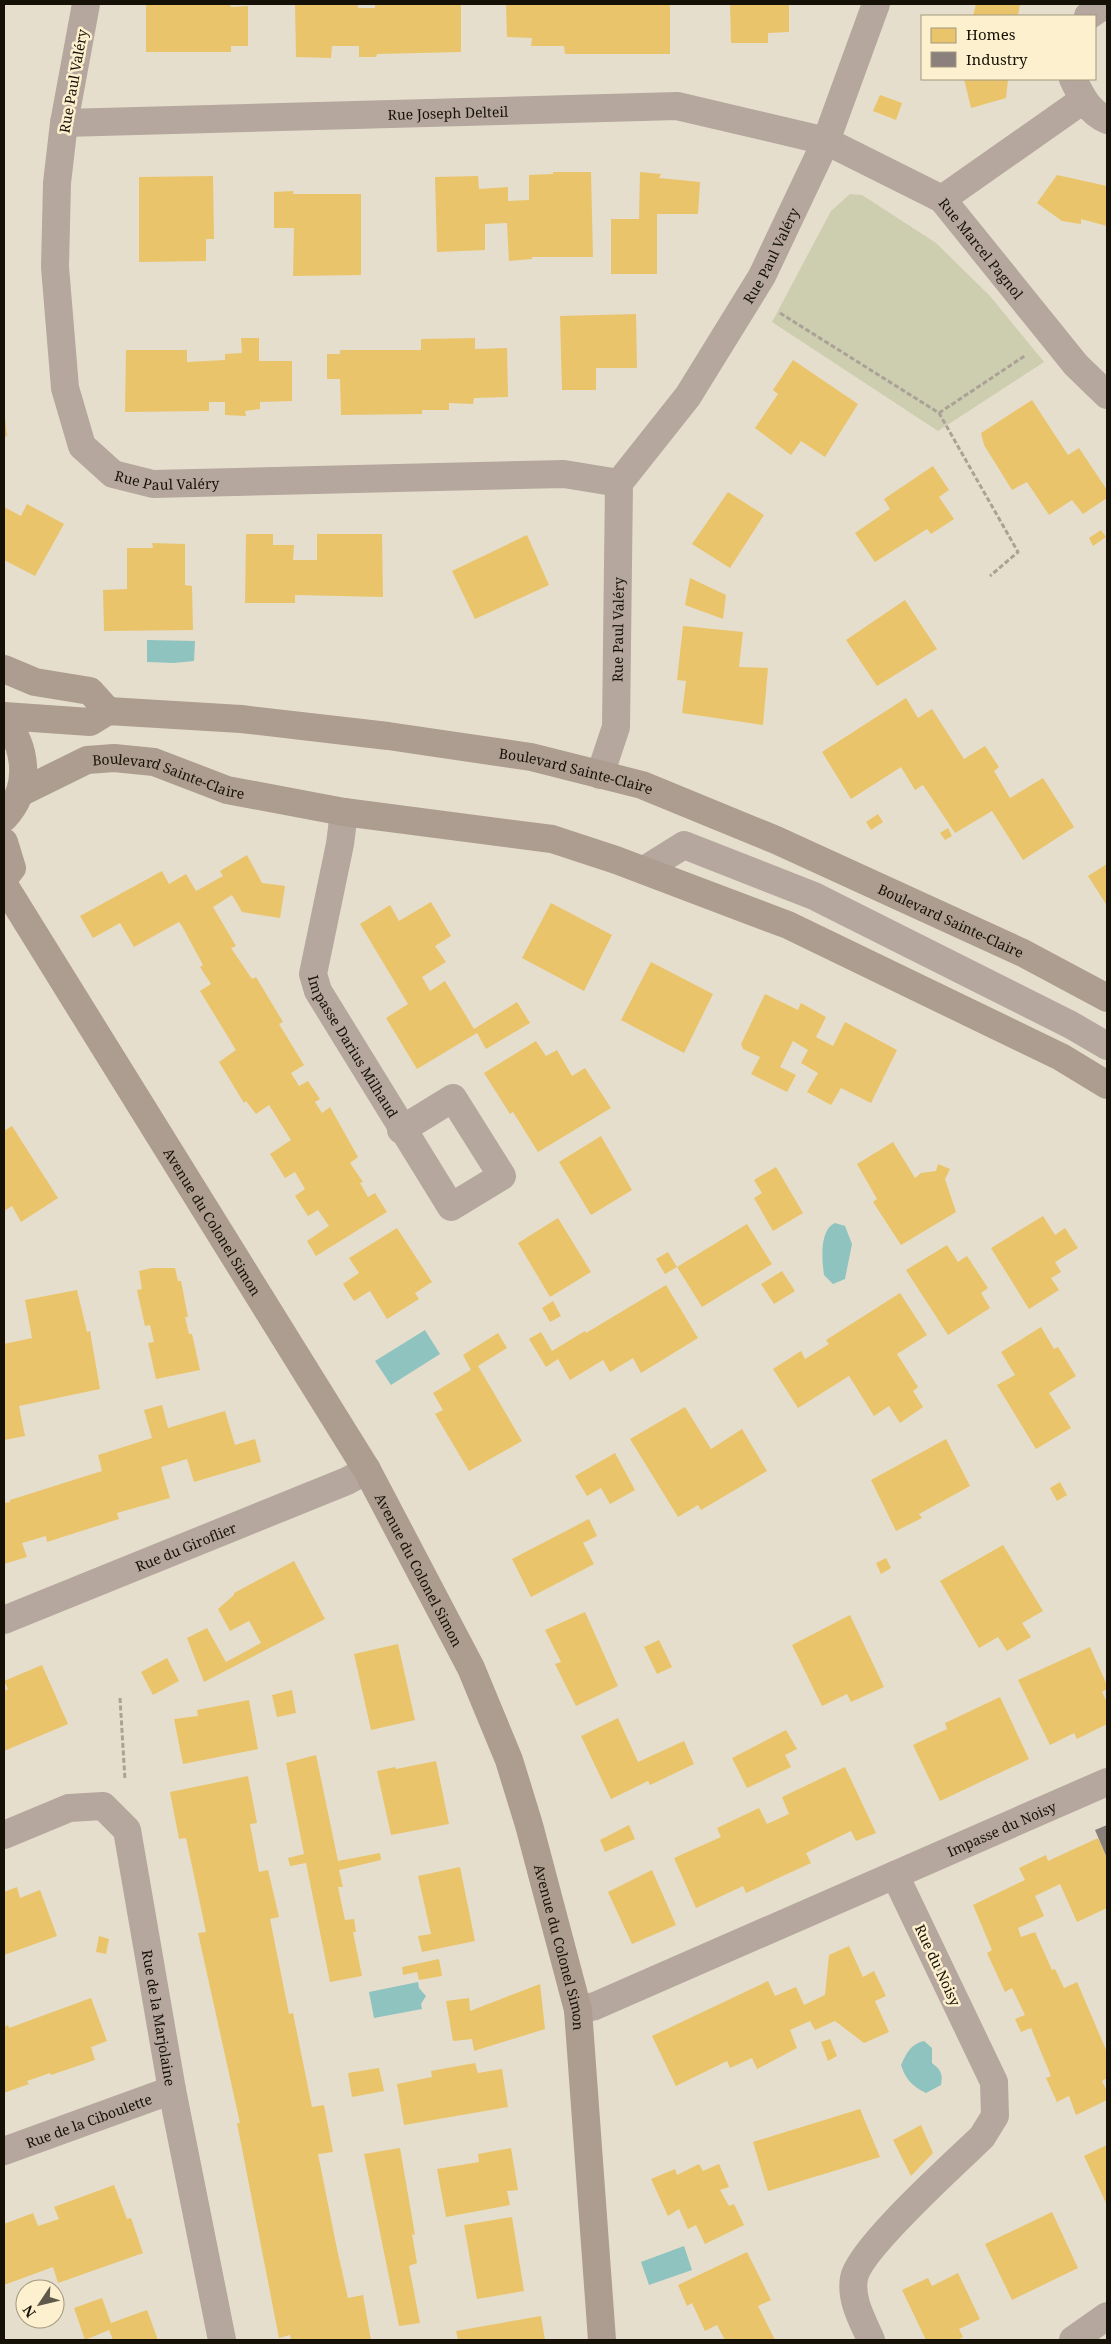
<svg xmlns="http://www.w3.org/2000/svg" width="1111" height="2344" viewBox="0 0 1111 2344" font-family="'Noto Serif',serif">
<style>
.green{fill:#cdcdaf}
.water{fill:#8fc3c0}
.homes{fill:#e9c46a}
.industry{fill:#8a817c}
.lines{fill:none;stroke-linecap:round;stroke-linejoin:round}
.path{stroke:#aba297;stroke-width:3;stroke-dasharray:5 2.5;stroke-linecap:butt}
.minor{stroke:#b5a69e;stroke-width:28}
.major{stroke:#ad9c90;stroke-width:28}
.labels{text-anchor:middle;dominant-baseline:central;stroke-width:5;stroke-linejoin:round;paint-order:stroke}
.street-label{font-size:14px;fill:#161106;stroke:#fdf0ce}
</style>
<rect width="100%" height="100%" fill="#e6decc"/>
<path class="green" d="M 850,194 L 862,195 L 936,243 L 990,296 L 1044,362 L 938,431 L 772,322 L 831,211 Z"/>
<path class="water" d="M 147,640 L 195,641 L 194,661 L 174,663 L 147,662 Z
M 835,1223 L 845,1226 L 852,1244 L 845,1279 L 833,1284 L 824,1275 C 822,1260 819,1230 835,1223 Z
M 425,1330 L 440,1354 L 391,1385 L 375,1361 Z
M 418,1982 L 419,1988 L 426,1996 L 421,2004 L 422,2009 L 374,2018 L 369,1992 Z
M 924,2041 L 932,2048 L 932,2063 C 941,2070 943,2074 941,2085 L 926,2093 C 912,2086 906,2080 901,2065 C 907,2052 911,2044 924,2041 Z
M 684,2246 L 692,2270 L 649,2285 L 641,2262 Z"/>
<path class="homes" d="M 146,4 L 230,4 L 231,7 L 248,6 L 248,46 L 231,46 L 231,52 L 146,52 Z
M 295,4 L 358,4 L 358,8 L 375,8 L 375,4 L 461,4 L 461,52 L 377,54 L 376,57 L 359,57 L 359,46 L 332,46 L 331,58 L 296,57 Z
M 506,4 L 670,4 L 670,54 L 565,54 L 564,46 L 531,46 L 532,38 L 507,37 Z
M 730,4 L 789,4 L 789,32 L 768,33 L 768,43 L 731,43 Z
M 976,4 L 1020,4 L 1018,16 L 973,16 Z
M 964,79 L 1008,79 L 1006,98 L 971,108 Z
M 880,95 L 902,103 L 896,120 L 873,111 Z
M 553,172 L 591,172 L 593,257 L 532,257 L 532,259 L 509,261 L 507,223 L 485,224 L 485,250 L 437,252 L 435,177 L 478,176 L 479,189 L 508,187 L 508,201 L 529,200 L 529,175 L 553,174 Z
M 640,172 L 661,174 L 659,178 L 700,182 L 698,214 L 657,214 L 657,274 L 611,274 L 611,219 L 639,219 Z
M 1057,175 L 1107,186 L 1107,226 L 1081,219 L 1081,224 L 1062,221 L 1037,203 Z
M 213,176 L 214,239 L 206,239 L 206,261 L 139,262 L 139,177 Z
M 294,191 L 293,194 L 361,194 L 361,275 L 293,276 L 294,228 L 274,228 L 274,192 Z
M 636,314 L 637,368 L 596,368 L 596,390 L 562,390 L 560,316 Z
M 241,338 L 259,338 L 259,361 L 292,361 L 292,401 L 260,402 L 260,409 L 245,411 L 246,416 L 225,415 L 225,402 L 209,402 L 209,411 L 125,412 L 126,350 L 187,350 L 187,362 L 225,360 L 225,354 L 242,353 Z
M 475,338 L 475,349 L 507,348 L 508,397 L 474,398 L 473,404 L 449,403 L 449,410 L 422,410 L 422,414 L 341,415 L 340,379 L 327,379 L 327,354 L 340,354 L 340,350 L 421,350 L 421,339 Z
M 793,360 L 858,404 L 825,457 L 801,441 L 791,455 L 755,428 L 778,394 L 773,390 Z
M 1032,400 L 1068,455 L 1079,448 L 1107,490 L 1107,498 L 1083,514 L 1072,500 L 1049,515 L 1027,482 L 1012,490 L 984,445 L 981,433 Z
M 4,418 L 5,418 L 7,436 L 4,437 Z
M 933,466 L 949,490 L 939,497 L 954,519 L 931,534 L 927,529 L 875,562 L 855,533 L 890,509 L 884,499 Z
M 728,492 L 764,515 L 730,568 L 692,544 Z
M 27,504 L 64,524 L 35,576 L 4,560 L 4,507 L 21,516 Z
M 1101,530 L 1106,537 L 1093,546 L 1089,538 Z
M 246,534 L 273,534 L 273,545 L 294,545 L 293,560 L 317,560 L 317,534 L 382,534 L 383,597 L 295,595 L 295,603 L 245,603 Z
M 527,535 L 549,585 L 475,619 L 452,571 Z
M 152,543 L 185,544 L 185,585 L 192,586 L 193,630 L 104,631 L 103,590 L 127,589 L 127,548 L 153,548 Z
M 690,578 L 726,595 L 723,619 L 685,605 Z
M 905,600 L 937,649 L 877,686 L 846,640 Z
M 683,626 L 743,632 L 739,667 L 768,668 L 763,725 L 682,713 L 686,681 L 677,680 Z
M 906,698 L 918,718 L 932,709 L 964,759 L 985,746 L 999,767 L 994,771 L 1010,798 L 1043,778 L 1074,827 L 1023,860 L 992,811 L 955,833 L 923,785 L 915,790 L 901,767 L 851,799 L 822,752 Z
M 878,814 L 883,822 L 871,830 L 866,822 Z
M 948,828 L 952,836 L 945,840 L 940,833 Z
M 247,855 L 262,883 L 285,886 L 280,918 L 242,912 L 232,895 L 213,907 L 236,946 L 231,948 L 252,979 L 256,977 L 283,1022 L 279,1024 L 304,1065 L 291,1073 L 299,1086 L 308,1081 L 320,1099 L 315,1102 L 322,1113 L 330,1107 L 358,1157 L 350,1163 L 363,1182 L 360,1183 L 368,1197 L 375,1193 L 387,1212 L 316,1256 L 307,1241 L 329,1226 L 318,1210 L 308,1216 L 295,1196 L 305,1189 L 295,1172 L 285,1178 L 270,1154 L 291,1140 L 269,1105 L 256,1114 L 246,1101 L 244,1103 L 219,1062 L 236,1050 L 200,991 L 211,984 L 200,967 L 203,965 L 182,926 L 179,922 L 134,947 L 120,923 L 93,938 L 80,916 L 162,871 L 169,884 L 186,874 L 196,891 L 223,876 L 220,871 Z
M 1107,864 L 1107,903 L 1106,904 L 1088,876 Z
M 431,902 L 451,936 L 435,946 L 446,962 L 422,977 L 430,991 L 445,981 L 474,1029 L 517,1002 L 530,1023 L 486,1049 L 477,1033 L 417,1069 L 386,1018 L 408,1004 L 360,924 L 390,905 L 399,921 Z
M 551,903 L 612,935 L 584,991 L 522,958 Z
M 651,962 L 713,994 L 684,1053 L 621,1020 Z
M 765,994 L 798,1010 L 801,1003 L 826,1017 L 816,1037 L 833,1046 L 845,1022 L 897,1050 L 871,1103 L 841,1088 L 831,1105 L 807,1092 L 818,1073 L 801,1063 L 808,1050 L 793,1041 L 780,1067 L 796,1075 L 787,1092 L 751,1074 L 760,1057 L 743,1049 L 741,1044 Z
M 536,1041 L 546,1056 L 557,1050 L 572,1076 L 585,1068 L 611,1108 L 538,1152 L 513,1112 L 510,1114 L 484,1073 Z
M 12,1126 L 58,1198 L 21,1222 L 12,1206 L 4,1211 L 4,1131 Z
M 601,1136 L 632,1190 L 591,1215 L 559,1162 Z
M 893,1142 L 915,1178 L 921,1173 L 936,1171 L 938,1164 L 950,1169 L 945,1179 L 956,1212 L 901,1245 L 873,1202 L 877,1199 L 857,1164 Z
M 776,1167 L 803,1213 L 773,1231 L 754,1198 L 762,1193 L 754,1180 Z
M 1043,1216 L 1055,1235 L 1065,1228 L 1078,1248 L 1055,1262 L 1061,1272 L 1051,1278 L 1059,1290 L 1029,1309 L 991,1248 Z
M 558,1218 L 591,1272 L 550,1297 L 518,1243 Z
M 747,1224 L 772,1264 L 702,1307 L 677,1267 Z
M 397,1228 L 432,1282 L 415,1293 L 419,1299 L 387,1319 L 370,1291 L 354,1301 L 343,1284 L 359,1273 L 349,1258 Z
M 947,1245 L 958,1262 L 967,1256 L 988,1288 L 981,1293 L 990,1308 L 948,1335 L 906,1270 Z
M 668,1252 L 677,1267 L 665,1274 L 656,1259 Z
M 152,1268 L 175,1268 L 178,1281 L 181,1281 L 188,1317 L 185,1317 L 189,1334 L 192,1334 L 200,1370 L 156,1379 L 148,1343 L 154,1342 L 150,1325 L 145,1326 L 137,1290 L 142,1289 L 139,1271 Z
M 782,1271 L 795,1291 L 774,1304 L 761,1284 Z
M 666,1285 L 698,1338 L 641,1373 L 633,1358 L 610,1372 L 603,1360 L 570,1380 L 558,1359 L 546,1367 L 529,1339 L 541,1332 L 552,1351 L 585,1331 L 586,1333 Z
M 77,1290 L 87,1332 L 90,1331 L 100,1389 L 19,1406 L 25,1436 L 4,1440 L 4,1344 L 32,1338 L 25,1300 Z
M 900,1293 L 927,1335 L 897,1354 L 918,1387 L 913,1391 L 923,1407 L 900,1423 L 889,1406 L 874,1416 L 849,1376 L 798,1408 L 773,1369 L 801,1351 L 805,1359 L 829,1344 L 826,1340 Z
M 553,1301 L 561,1316 L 550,1322 L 542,1308 Z
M 1041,1327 L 1054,1349 L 1058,1347 L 1076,1376 L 1049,1393 L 1071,1428 L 1036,1449 L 997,1385 L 1015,1375 L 1001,1352 Z
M 498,1333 L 507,1348 L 478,1366 L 522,1441 L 469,1471 L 435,1414 L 443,1410 L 433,1393 L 471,1370 L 463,1355 Z
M 162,1405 L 168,1428 L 225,1411 L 235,1445 L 255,1439 L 261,1462 L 194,1482 L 187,1459 L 161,1467 L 170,1498 L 117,1513 L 119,1519 L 47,1542 L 46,1536 L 22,1543 L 27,1557 L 4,1564 L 4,1503 L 10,1502 L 10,1500 L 102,1471 L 98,1455 L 152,1438 L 144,1410 Z
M 685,1407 L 711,1449 L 742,1429 L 767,1471 L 701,1510 L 698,1505 L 678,1517 L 630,1439 Z
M 946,1439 L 970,1486 L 919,1514 L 922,1518 L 896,1531 L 871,1480 Z
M 615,1453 L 635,1490 L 610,1504 L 601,1488 L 587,1496 L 575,1476 Z
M 1060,1482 L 1067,1495 L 1057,1501 L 1050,1488 Z
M 589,1519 L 597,1536 L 583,1543 L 594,1564 L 531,1597 L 512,1559 Z
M 1003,1545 L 1043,1611 L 1022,1623 L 1031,1637 L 1007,1651 L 998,1637 L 979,1648 L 940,1581 Z
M 886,1558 L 891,1568 L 881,1574 L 876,1563 Z
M 294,1561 L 325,1619 L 204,1682 L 187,1638 L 207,1628 L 226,1662 L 261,1643 L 249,1621 L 230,1631 L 218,1609 L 234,1595 L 234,1593 Z
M 585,1612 L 618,1686 L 576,1706 L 555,1664 L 561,1662 L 545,1630 Z
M 850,1615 L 884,1687 L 851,1702 L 847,1694 L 822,1706 L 792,1645 Z
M 659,1640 L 672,1667 L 657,1674 L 644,1647 Z
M 398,1644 L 415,1720 L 371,1730 L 354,1654 Z
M 1090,1647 L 1107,1685 L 1107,1689 L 1102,1692 L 1107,1702 L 1107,1724 L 1077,1739 L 1074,1733 L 1050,1745 L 1018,1680 Z
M 167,1658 L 179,1681 L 153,1695 L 141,1672 Z
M 42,1665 L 68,1724 L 4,1751 L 4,1691 L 8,1689 L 4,1681 Z
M 292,1690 L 296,1713 L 277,1717 L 272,1695 Z
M 1000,1697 L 1029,1759 L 940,1801 L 913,1745 L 947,1729 L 945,1723 Z
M 249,1700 L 258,1749 L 183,1764 L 174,1719 L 198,1716 L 197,1710 Z
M 618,1718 L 638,1762 L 684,1741 L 694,1764 L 650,1785 L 648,1781 L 611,1799 L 581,1736 Z
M 786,1730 L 797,1749 L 785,1755 L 791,1767 L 747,1788 L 732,1758 Z
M 316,1755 L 338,1861 L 380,1853 L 381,1860 L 339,1870 L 343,1887 L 338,1887 L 345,1920 L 354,1919 L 356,1932 L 353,1932 L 362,1976 L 330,1982 L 306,1863 L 290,1866 L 288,1858 L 304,1854 L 286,1763 Z
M 436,1761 L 449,1824 L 391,1835 L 377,1771 L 395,1767 L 396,1769 Z
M 845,1767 L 876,1833 L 856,1841 L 851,1831 L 806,1853 L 811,1863 L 746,1893 L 743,1886 L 696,1908 L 674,1858 L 721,1837 L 717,1828 L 759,1808 L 767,1824 L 789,1814 L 782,1797 Z
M 248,1776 L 257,1823 L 250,1824 L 259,1872 L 268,1870 L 279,1917 L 270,1919 L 289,2014 L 293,2013 L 312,2107 L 324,2105 L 333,2152 L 318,2154 L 337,2249 L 348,2298 L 363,2295 L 371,2340 L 291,2340 L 290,2335 L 279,2338 L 237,2123 L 240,2123 L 198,1933 L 206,1932 L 186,1838 L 179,1839 L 170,1792 Z
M 629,1825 L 635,1839 L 605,1852 L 600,1840 Z
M 1098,1838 L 1107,1858 L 1107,1908 L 1077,1922 L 1060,1884 L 1035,1896 L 1044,1916 L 1018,1928 L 1021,1937 L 1035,1932 L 1052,1970 L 1055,1969 L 1064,1988 L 1077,1982 L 1107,2052 L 1107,2078 L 1102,2081 L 1107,2091 L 1107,2100 L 1076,2115 L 1069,2096 L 1057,2102 L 1046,2078 L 1051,2076 L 1031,2028 L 1021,2032 L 1015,2019 L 1025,2015 L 1012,1988 L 1005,1992 L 987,1953 L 992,1950 L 973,1905 L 1025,1880 L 1019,1868 L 1046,1855 L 1048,1861 Z
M 460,1867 L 475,1941 L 422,1952 L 418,1936 L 431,1934 L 418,1876 Z
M 652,1870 L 676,1925 L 632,1944 L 608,1892 Z
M 17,1887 L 20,1898 L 40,1890 L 57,1936 L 4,1955 L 4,1892 Z
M 99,1936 L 109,1939 L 106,1954 L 96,1952 Z
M 849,1946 L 863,1977 L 874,1971 L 886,1996 L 875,2001 L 889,2032 L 864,2043 L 835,2021 L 815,2030 L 810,2021 L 790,2030 L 797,2048 L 757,2069 L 752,2058 L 730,2068 L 727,2061 L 676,2086 L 652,2036 L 768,1981 L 775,1996 L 796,1987 L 804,2005 L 825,1995 L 829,1955 Z
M 439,1959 L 442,1976 L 419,1980 L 417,1972 L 403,1975 L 402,1967 Z
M 540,1984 L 545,2029 L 474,2051 L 472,2039 L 453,2041 L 446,2001 L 469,1998 L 470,2011 Z
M 91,1998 L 107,2041 L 91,2047 L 95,2060 L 51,2075 L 50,2073 L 27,2081 L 29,2084 L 4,2093 L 4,2027 L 8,2025 L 9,2028 Z
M 830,2039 L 837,2056 L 828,2061 L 821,2042 Z
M 475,2063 L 478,2073 L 502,2069 L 508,2107 L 404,2125 L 397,2084 L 432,2077 L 431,2071 Z
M 379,2068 L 384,2091 L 352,2097 L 348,2073 Z
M 860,2109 L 880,2157 L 768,2191 L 753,2142 Z
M 921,2125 L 933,2153 L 911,2176 L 893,2140 Z
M 1107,2145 L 1107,2205 L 1084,2156 Z
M 400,2148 L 415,2235 L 412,2234 L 417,2263 L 409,2266 L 420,2323 L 399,2326 L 364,2154 Z
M 511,2148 L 518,2190 L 507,2191 L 510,2205 L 446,2217 L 437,2169 L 479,2162 L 478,2154 Z
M 699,2164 L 703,2171 L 719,2164 L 729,2187 L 720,2190 L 729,2206 L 734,2204 L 744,2225 L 705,2244 L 696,2225 L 688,2229 L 679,2209 L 668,2216 L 651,2179 L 675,2169 L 677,2175 Z
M 114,2185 L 127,2219 L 131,2218 L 143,2253 L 58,2283 L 53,2267 L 4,2285 L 4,2224 L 33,2213 L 38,2226 L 59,2219 L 54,2207 Z
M 1052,2212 L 1078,2268 L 1012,2300 L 985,2244 Z
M 512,2217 L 524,2291 L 477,2299 L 464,2225 Z
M 747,2252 L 771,2300 L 758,2306 L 775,2340 L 725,2340 L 717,2325 L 705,2331 L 692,2303 L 687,2306 L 678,2285 Z
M 958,2273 L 980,2319 L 959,2329 L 963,2337 L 957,2340 L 926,2340 L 902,2290 L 928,2278 L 932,2286 Z
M 102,2298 L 111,2323 L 147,2310 L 158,2340 L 113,2340 L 109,2330 L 85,2340 L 74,2308 Z
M 541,2316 L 545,2340 L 458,2340 L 456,2331 Z"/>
<path class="industry" d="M 1107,1825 L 1107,1858 L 1095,1830 Z"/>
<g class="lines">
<path class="path" d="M 780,313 L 939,413 L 1018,552 L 990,576
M 939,413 L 1026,355
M 120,1698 L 125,1780"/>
<g class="minor">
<path id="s1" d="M 86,4 L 64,123 L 57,183 L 55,267 L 65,388 L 82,446 L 113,474 L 153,484 L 564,474 L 619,483"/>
<path d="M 1088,16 L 1106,4"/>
<path d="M 1073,79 C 1081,96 1089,112 1107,120"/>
<path id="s2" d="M 64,123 L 677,106 L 826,141 L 942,199 L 1076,365 L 1107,395"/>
<path d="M 942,199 L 1083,100"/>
<path id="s3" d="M 600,775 L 616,727 L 619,483 L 688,396 L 762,276 L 826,141 L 876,4"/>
<path id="s4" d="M 344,812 L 340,844 L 313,974 L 318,991 L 451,1207 L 502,1176 L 453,1098 L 401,1130"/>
<path d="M 644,870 L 684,845 L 814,896 L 1071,1025 L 1107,1046"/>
<path id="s5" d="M 4,1620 L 347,1481 L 367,1470"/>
<path id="s6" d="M 4,1835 L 69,1808 L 103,1806 L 127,1830 L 172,2090 L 222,2340"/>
<path id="s7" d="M 578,2010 L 595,2006 L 1107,1782"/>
<path id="s8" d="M 4,2151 L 172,2090"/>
<path d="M 871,2340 C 863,2321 850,2300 854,2278 C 859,2249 956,2162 982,2137 L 995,2116 L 994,2082 L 895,1875"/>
<path d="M 1073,2340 L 1107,2316"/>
</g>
<g class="major">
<path d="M 4,669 L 35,682 L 90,691 L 108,711"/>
<path id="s9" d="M 4,716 L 90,722 L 108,711 L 241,719 L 388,736 L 531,757 L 642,785 L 776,840 L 1023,953 L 1107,998"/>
<path d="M 4,719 C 28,749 31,789 4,818"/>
<path id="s10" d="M 20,793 L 87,760 L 114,758 L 154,762 L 227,790 L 344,812 L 552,839 L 616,860 L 788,925 L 1061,1057 L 1107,1085"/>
<path d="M 4,842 L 12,868 L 4,878"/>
<path id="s11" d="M 4,885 L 367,1470 L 471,1668 L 509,1760 L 529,1825 L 578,2010 L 602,2340"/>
</g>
</g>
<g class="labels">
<g class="street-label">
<text transform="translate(73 81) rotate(-80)">Rue Paul Valéry</text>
<text stroke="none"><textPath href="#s2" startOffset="384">Rue Joseph Delteil</textPath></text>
<text stroke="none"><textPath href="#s2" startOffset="959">Rue Marcel Pagnol</textPath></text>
<text stroke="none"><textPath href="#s3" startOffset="569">Rue Paul Valéry</textPath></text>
<text stroke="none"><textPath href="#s1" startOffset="544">Rue Paul Valéry</textPath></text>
<text stroke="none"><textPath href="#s3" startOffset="148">Rue Paul Valéry</textPath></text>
<text stroke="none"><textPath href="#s9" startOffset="580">Boulevard Sainte-Claire</textPath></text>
<text stroke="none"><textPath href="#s10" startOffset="159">Boulevard Sainte-Claire</textPath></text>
<text stroke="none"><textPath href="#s9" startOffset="985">Boulevard Sainte-Claire</textPath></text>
<text stroke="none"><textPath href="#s4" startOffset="248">Impasse Darius Milhaud</textPath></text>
<text stroke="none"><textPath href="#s11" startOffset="396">Avenue du Colonel Simon</textPath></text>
<text stroke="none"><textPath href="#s5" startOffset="196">Rue du Giroflier</textPath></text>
<text stroke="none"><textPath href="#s11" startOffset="801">Avenue du Colonel Simon</textPath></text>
<text stroke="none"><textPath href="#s7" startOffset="461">Impasse du Noisy</textPath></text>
<text stroke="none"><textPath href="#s11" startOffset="1206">Avenue du Colonel Simon</textPath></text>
<text transform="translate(938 1965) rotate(65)">Rue du Noisy</text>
<text stroke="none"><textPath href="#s6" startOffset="329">Rue de la Marjolaine</textPath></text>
<text stroke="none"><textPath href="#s8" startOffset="90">Rue de la Ciboulette</textPath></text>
</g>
</g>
<rect width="1111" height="2344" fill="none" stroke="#161106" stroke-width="10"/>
<rect x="921" y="15" width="175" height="65" fill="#fdf0ce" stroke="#a1977e"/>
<rect x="931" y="28" width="25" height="15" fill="#e9c46a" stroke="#a1977e"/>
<text x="966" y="40" font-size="15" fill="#161106">Homes</text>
<rect x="931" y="52" width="25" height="15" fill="#8a817c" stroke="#a1977e"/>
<text x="966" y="65" font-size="15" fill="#161106">Industry</text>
<g transform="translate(40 2304) rotate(235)"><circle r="24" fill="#fdf0ce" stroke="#a1977e"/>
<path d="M0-4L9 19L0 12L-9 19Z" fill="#5f594b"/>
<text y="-8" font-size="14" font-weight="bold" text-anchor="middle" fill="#161106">N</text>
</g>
</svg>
